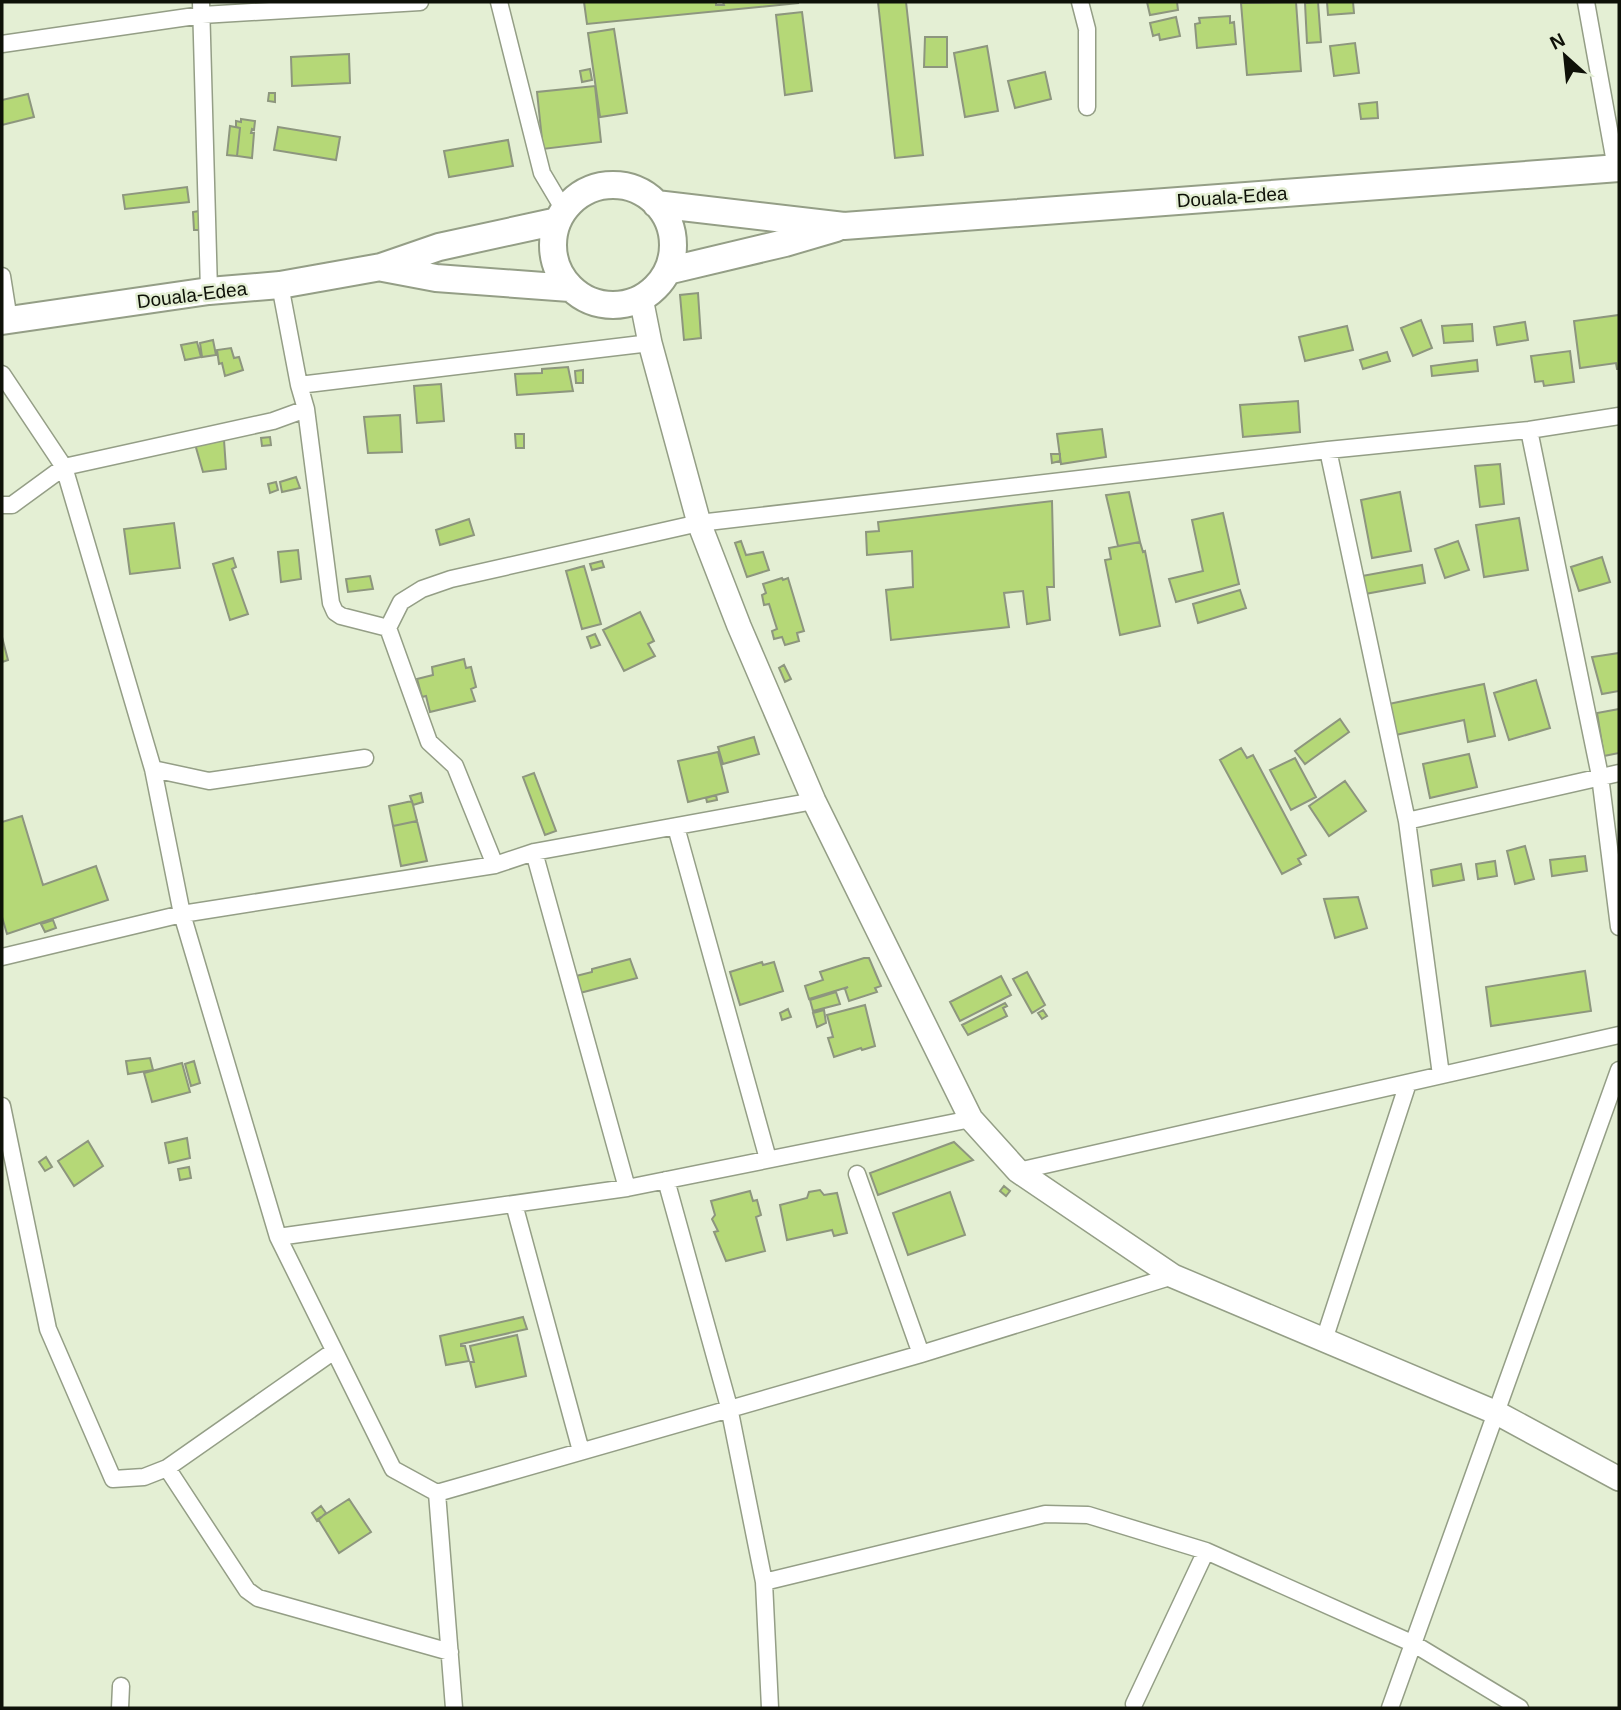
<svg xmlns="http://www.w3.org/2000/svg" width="1621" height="1710" viewBox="0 0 1621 1710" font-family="Arial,sans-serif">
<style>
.building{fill:#b5d877;stroke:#8d967e;stroke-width:2}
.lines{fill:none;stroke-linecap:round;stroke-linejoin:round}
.minor-casing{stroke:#949e86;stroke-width:19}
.secondary-casing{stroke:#949e86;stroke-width:26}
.trunk-casing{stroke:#949e86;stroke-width:30}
.minor{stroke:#fff;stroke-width:16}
.secondary{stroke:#fff;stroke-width:23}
.trunk{stroke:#fff;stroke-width:26}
.labels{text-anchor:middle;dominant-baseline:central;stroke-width:5;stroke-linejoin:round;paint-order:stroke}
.street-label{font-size:19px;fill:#0e1108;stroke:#e4efd4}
</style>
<rect width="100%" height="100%" fill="#e4efd4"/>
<path class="building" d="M 584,2 L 716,2 L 716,5 L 724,5 L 723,2 L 799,3 L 587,24 Z
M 878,2 L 906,2 L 923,155 L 895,158 Z
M 1147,2 L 1177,2 L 1178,10 L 1150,15 Z
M 1296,2 L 1301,71 L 1247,75 L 1241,3 Z
M 1318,2 L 1321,42 L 1307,43 L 1305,3 Z
M 1327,2 L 1353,2 L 1354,13 L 1328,15 Z
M 802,12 L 812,91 L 785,95 L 776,15 Z
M 1230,16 L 1230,23 L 1234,22 L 1236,44 L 1197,48 L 1195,24 L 1200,23 L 1199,18 Z
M 1176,17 L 1180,36 L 1160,40 L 1159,34 L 1153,36 L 1150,23 Z
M 614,29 L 627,113 L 600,117 L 588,33 Z
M 925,37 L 947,37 L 947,67 L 924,67 Z
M 1355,43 L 1359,73 L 1334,76 L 1330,46 Z
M 987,46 L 998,111 L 965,117 L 954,53 Z
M 349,54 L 350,83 L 292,86 L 291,57 Z
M 590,69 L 592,80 L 582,82 L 580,71 Z
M 1045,72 L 1051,99 L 1015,108 L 1008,81 Z
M 595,86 L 601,142 L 543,149 L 537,92 Z
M 269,93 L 275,93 L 275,102 L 268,101 Z
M 28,94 L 34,117 L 2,125 L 2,100 Z
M 1377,102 L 1378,118 L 1361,119 L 1359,104 Z
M 241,119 L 255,121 L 254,130 L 252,129 L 251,133 L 254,133 L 252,158 L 237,156 L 240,128 L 236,127 L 236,121 L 241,122 Z
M 230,126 L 240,128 L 237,156 L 227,155 Z
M 278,127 L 340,137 L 336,160 L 274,150 Z
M 508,140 L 513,166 L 449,177 L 444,151 Z
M 187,187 L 189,202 L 125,209 L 123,195 Z
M 199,211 L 200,230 L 194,230 L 193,212 Z
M 698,293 L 701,338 L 684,340 L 680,295 Z
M 1619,315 L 1619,369 L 1617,369 L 1616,363 L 1580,368 L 1574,321 Z
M 1421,320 L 1432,348 L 1413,356 L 1401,328 Z
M 1525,322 L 1528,340 L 1497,345 L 1494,327 Z
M 1472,324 L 1473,341 L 1444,343 L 1442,326 Z
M 1347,326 L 1353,350 L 1305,361 L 1299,337 Z
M 213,340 L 216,355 L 202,357 L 200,343 Z
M 197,342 L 201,357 L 185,360 L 181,345 Z
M 231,348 L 234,358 L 239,357 L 243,370 L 225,376 L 222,363 L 219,364 L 217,350 Z
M 1570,351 L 1574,382 L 1544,386 L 1543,381 L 1535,382 L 1531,356 Z
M 1387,352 L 1390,361 L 1363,369 L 1360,360 Z
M 1477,360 L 1478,371 L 1432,376 L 1431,366 Z
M 568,367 L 573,391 L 517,395 L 515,374 L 542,373 L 542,369 Z
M 583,370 L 583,383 L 576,383 L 575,371 Z
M 441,384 L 444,421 L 417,423 L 414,386 Z
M 1298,401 L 1300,432 L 1243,437 L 1240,405 Z
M 400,415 L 402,452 L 368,453 L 364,417 Z
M 1102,429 L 1106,457 L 1061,464 L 1057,434 Z
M 515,434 L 524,434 L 524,448 L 516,448 Z
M 270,437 L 271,445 L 262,446 L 261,438 Z
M 224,440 L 226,469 L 203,472 L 195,444 Z
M 1051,454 L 1060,454 L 1060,461 L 1052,463 Z
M 1500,464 L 1504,504 L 1480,507 L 1475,466 Z
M 296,477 L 300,488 L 282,492 L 280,482 Z
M 276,482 L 278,490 L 270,493 L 268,484 Z
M 1129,492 L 1140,542 L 1118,546 L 1106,495 Z
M 1400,492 L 1411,551 L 1372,558 L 1361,500 Z
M 1052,501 L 1054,587 L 1047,587 L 1050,620 L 1027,624 L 1023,591 L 1004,593 L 1009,627 L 891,640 L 886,590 L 913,587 L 912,551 L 867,555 L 866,532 L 879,531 L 878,522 Z
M 1223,513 L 1239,584 L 1176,602 L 1169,579 L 1203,571 L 1192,520 Z
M 1519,518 L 1528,570 L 1484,577 L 1476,525 Z
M 469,519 L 474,535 L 440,545 L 436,530 Z
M 174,523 L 180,568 L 130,574 L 124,529 Z
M 741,541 L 746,555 L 763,552 L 769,570 L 747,577 L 735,543 Z
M 1458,541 L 1469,570 L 1445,578 L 1435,549 Z
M 1140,542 L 1143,552 L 1145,551 L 1160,626 L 1120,635 L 1105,560 L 1111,559 L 1109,548 Z
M 298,550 L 301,579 L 281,582 L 278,552 Z
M 1602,557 L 1610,582 L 1579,591 L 1571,567 Z
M 233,558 L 236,567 L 232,569 L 248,614 L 230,620 L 213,564 Z
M 602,561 L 604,567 L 592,570 L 590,564 Z
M 1422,565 L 1425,583 L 1365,594 L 1362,576 Z
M 584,566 L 601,624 L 582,629 L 566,571 Z
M 370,576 L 373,589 L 348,592 L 346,579 Z
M 782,578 L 783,580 L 788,578 L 804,631 L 797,633 L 799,641 L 785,645 L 782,637 L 774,639 L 772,631 L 777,629 L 769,604 L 764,605 L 762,595 L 766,593 L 763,584 Z
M 1240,590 L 1246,608 L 1198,623 L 1193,604 Z
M 640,612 L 654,641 L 648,644 L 655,656 L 624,671 L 603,630 Z
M 595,634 L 600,645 L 591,648 L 587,637 Z
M 2,637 L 8,660 L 2,662 Z
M 1619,653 L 1619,691 L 1602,694 L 1592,657 Z
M 464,659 L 466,668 L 471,667 L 476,687 L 471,689 L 475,701 L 430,712 L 426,696 L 422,697 L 417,679 L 433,675 L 432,667 Z
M 784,665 L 791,679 L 785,682 L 779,668 Z
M 1536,680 L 1550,728 L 1509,740 L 1494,693 Z
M 1484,684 L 1495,736 L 1468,742 L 1464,720 L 1391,736 L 1384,705 Z
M 1619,709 L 1619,753 L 1604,756 L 1597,713 Z
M 1340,719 L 1349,732 L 1305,764 L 1295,751 Z
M 754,737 L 759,754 L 723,764 L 718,747 Z
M 1241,748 L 1247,758 L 1253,755 L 1306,855 L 1298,859 L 1301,864 L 1282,874 L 1220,760 Z
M 718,752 L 728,792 L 688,802 L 678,761 Z
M 1469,754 L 1477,787 L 1430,798 L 1423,764 Z
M 1295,758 L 1316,797 L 1291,810 L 1270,770 Z
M 534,773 L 556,831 L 545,835 L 523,777 Z
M 1345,781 L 1366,811 L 1329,836 L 1309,806 Z
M 421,793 L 423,802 L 413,805 L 410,796 Z
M 716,795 L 717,800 L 707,802 L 706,798 Z
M 412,801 L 417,821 L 393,826 L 389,806 Z
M 22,816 L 43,885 L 96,866 L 108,900 L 7,934 L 2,917 L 2,822 Z
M 417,821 L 427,861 L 401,866 L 393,826 Z
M 1525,846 L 1534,879 L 1515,884 L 1507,851 Z
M 1585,856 L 1587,871 L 1552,876 L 1550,860 Z
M 1495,861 L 1497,876 L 1478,879 L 1476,864 Z
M 1461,864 L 1464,880 L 1433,886 L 1431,870 Z
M 1358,897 L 1367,928 L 1335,938 L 1324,899 Z
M 53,920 L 56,928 L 45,932 L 41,924 Z
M 864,958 L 869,958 L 881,986 L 875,988 L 877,992 L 849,1001 L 845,989 L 848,987 L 809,999 L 805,986 L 823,980 L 820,972 Z
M 630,959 L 637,978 L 580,993 L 576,976 L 592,972 L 592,969 Z
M 762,962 L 763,965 L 774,962 L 783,991 L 740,1005 L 730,972 Z
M 1585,971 L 1591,1011 L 1491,1026 L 1486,987 Z
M 1027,972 L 1045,1005 L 1032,1013 L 1013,979 Z
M 1001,976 L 1011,995 L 960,1021 L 950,1002 Z
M 836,992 L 840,1004 L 813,1011 L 810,1000 Z
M 1005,1003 L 1007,1006 L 1003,1008 L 1007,1016 L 968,1035 L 962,1025 Z
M 865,1005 L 875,1046 L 862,1050 L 861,1048 L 834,1057 L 828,1038 L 833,1037 L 827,1015 Z
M 788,1009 L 791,1017 L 782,1020 L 780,1013 Z
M 824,1010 L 826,1023 L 817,1027 L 813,1013 Z
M 1043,1010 L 1047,1016 L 1042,1019 L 1038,1013 Z
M 150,1058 L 153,1070 L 128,1074 L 126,1061 Z
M 194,1061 L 200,1083 L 191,1086 L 185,1064 Z
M 182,1063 L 190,1092 L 152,1102 L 144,1073 Z
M 187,1138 L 190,1158 L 169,1163 L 165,1143 Z
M 88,1141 L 103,1166 L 74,1186 L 58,1161 Z
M 954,1142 L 973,1160 L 878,1195 L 870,1173 Z
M 46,1157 L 52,1167 L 45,1171 L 39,1162 Z
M 189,1167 L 191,1178 L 180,1180 L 178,1169 Z
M 1004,1186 L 1010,1191 L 1006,1196 L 1000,1191 Z
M 820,1190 L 824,1195 L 837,1193 L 847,1233 L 834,1236 L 832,1230 L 787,1240 L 780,1205 L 807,1198 L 809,1192 Z
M 750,1191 L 753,1201 L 757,1200 L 761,1215 L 756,1217 L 765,1251 L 726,1261 L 714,1232 L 718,1231 L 712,1219 L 715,1215 L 711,1201 Z
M 950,1192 L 965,1235 L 908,1255 L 893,1213 Z
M 523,1317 L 527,1329 L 461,1344 L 461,1346 L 465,1346 L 469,1361 L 446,1365 L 440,1336 Z
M 517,1335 L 526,1376 L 476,1387 L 470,1362 L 474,1362 L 470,1346 Z
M 349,1499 L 371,1532 L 339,1553 L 318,1519 Z
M 321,1506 L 326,1513 L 317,1521 L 312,1513 Z"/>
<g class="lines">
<g class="minor-casing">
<path id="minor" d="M 201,2 L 209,291
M 499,2 L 542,173 L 564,210
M 1080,2 L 1087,29 L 1087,107
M 1586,2 L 1616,168
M 2,44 L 202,15 L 420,2
M 2,276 L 9,320
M 2,374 L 64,467 L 153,769 L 182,914 L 278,1237 L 393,1469 L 437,1493 L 454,1708
M 299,385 L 650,343
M 306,409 L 331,603 L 335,612 L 341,616 L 388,628
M 1529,430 L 1600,776 L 1619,927
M 1328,450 L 1407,821 L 1441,1075
M 2,505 L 12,505 L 64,467 L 273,421 L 306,409 L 299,385 L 280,285
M 153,769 L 209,781 L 365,758
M 1407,821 L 1619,773
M 676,827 L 768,1159
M 534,852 L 627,1188
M 495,865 L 455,766 L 429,742 L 388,628 L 401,602 L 422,589 L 451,579 L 699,523 L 1328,450 L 1529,430 L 1619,416
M 2,957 L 182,914 L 495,865 L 534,852 L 814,801
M 2,1106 L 48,1329 L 113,1479 L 144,1477 L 167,1468 L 334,1351
M 1018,1171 L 1619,1035
M 857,1174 L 921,1354
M 666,1180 L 729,1407 L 764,1582 L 770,1708
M 514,1204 L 581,1451
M 278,1237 L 627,1188 L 971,1119
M 1324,1340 L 1408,1083
M 167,1468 L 247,1590 L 258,1598 L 450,1652
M 437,1493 L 921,1354 L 1173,1276
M 764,1582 L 1045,1514 L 1088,1515 L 1206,1551 L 1414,1644 L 1520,1708
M 1134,1704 L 1206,1551
M 120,1708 L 121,1686
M 1390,1708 L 1619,1070"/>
</g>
<g class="secondary-casing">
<path id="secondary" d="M 641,298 L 650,343 L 699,523 L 739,626 L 814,801 L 971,1119 L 1018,1171 L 1173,1276 L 1497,1413 L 1619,1479"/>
</g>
<g class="trunk-casing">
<path id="trunk" d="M553 245a60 60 0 1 1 120 0a60 60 0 1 1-120 0Z
M 656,204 L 844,226 L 1619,168
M 383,268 L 436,278 L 570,288
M 667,271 L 785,243 L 836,228
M 2,321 L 209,291 L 280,285 L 381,267 L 439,247 L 558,221"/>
</g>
<use href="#minor" class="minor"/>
<use href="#secondary" class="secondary"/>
<use href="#trunk" class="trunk"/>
</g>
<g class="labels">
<g class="street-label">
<text transform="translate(1232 197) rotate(-4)">Douala-Edea</text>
<text transform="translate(192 295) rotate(-7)">Douala-Edea</text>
</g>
</g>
<rect width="1621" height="1710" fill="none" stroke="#0e1108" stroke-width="7"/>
<g transform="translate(1565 56) rotate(333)" stroke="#e4efd4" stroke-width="5" paint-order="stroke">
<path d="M0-5L12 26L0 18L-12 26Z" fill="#0e1108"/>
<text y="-10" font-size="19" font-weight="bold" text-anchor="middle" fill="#0e1108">N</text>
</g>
</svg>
